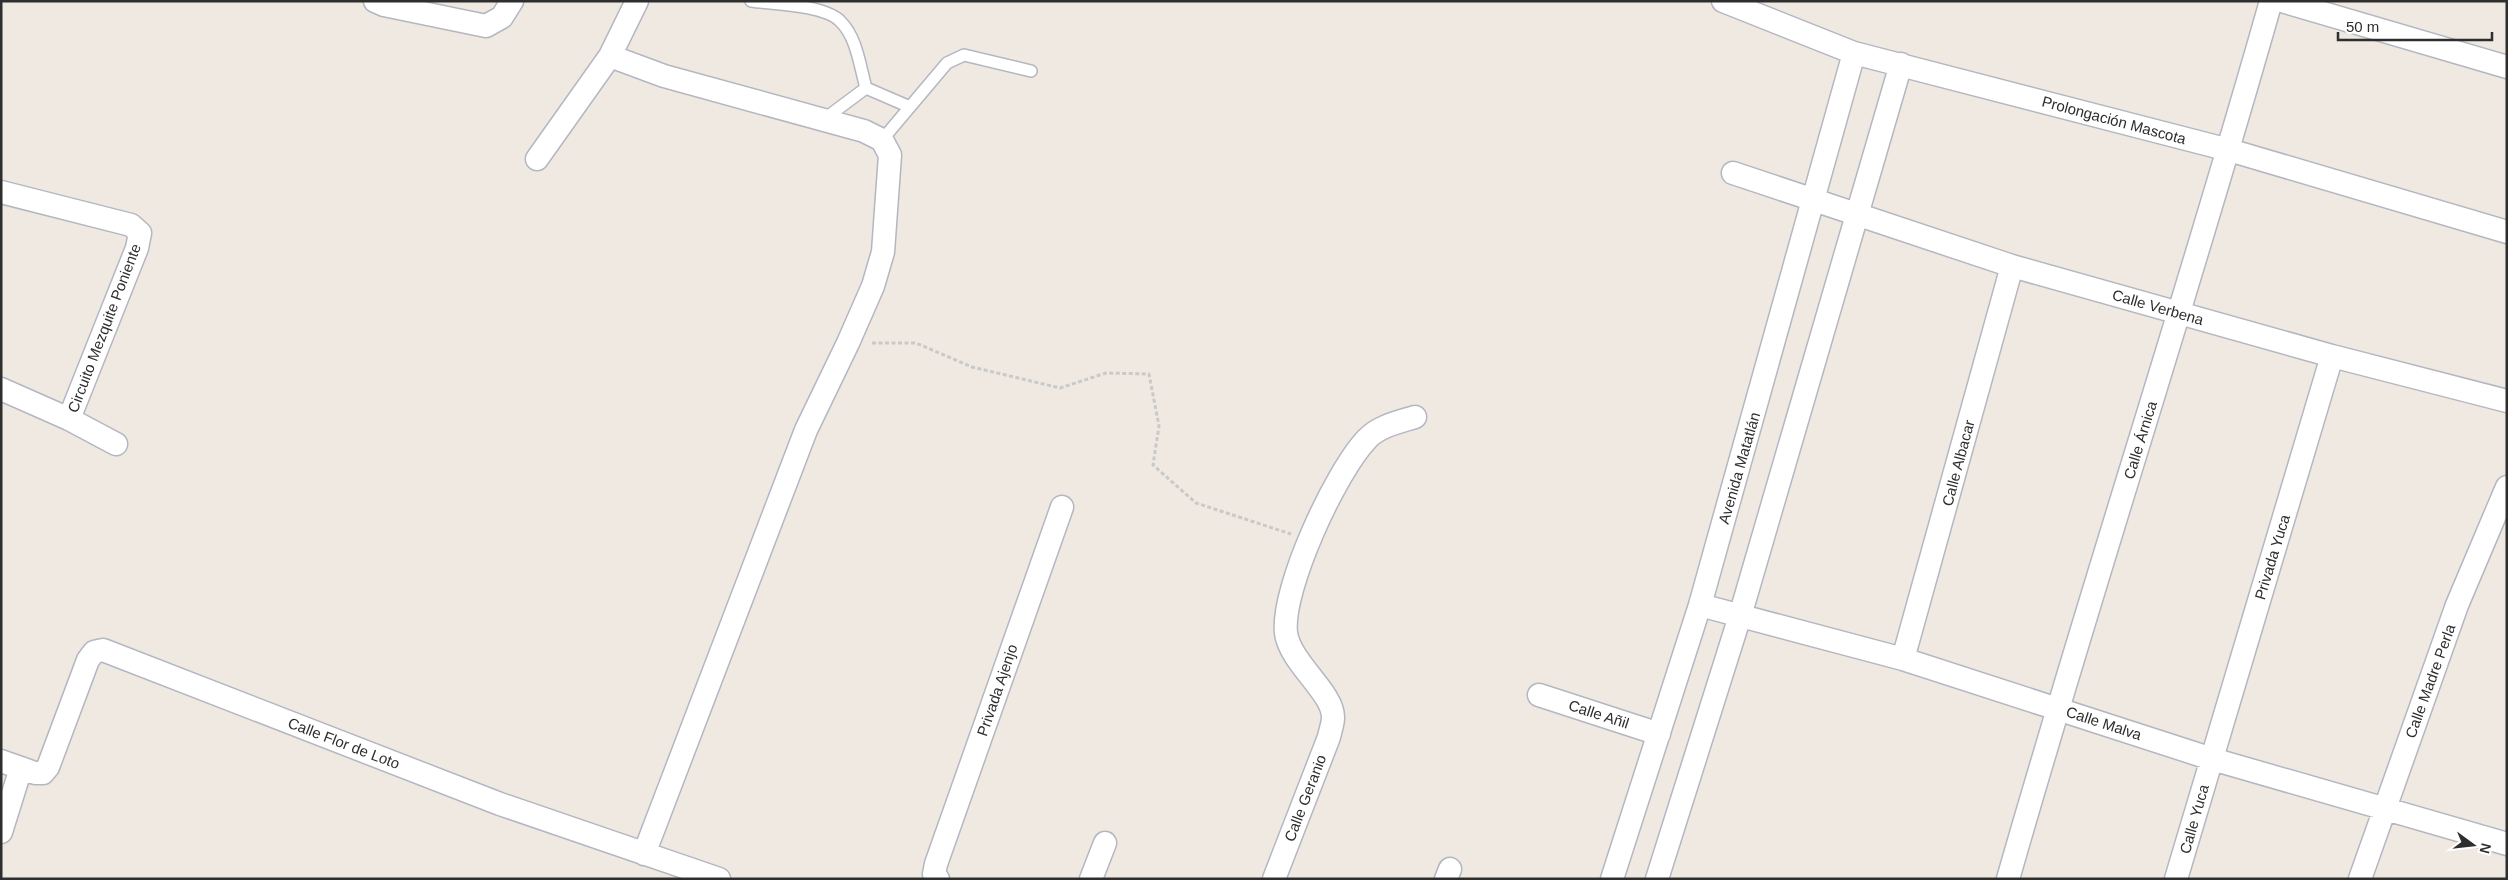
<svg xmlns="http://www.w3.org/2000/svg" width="2508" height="880" viewBox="0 0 2508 880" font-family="Arial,sans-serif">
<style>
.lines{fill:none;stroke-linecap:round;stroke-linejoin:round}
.service-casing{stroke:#b4b7c1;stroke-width:14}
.minor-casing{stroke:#b4b7c1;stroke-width:25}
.path{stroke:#c9c9c9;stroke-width:3;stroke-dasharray:4 2.5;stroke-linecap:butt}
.service{stroke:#fff;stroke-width:11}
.minor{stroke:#fff;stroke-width:22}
.labels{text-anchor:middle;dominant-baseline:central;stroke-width:4;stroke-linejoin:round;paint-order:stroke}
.street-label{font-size:15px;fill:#2e2e2e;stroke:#fff}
</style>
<rect width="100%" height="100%" fill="#efe9e1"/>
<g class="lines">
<g class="service-casing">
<path id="service" d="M 751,1 C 773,4 824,5 840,21 C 857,37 860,67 866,88
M 823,120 L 866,88 L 910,107
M 882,140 L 947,63 L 964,55 L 1031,71"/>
</g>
<g class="minor-casing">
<path id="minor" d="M 375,1 L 384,5 L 486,26 L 502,17 L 512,1
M 1723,1 L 1854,53 L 2229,150 L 2507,232
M 2282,1 L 2507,67
M 610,56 L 664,76 L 864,131 L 882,140 L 890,155 L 883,252 L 873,286 L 848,343 L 806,430 L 644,854
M 537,159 L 610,56 L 637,1
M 1733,173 L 2012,266 L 2332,356 L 2507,401
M 1,192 L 131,225 L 140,233 L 137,248 L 69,419
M 1,389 L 69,419 L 116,444
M 1700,605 L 1903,659 L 2212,759 L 2507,844
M 1903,659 L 2012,266
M 1539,695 L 1659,734
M 1,761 L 35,773 L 43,773 L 48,767 L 88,660 L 94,652 L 103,650 L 500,804 L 719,879
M 1,832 L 21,768
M 938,879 L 934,874 L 936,864 L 1062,507
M 1091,879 L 1105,843
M 1274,879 L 1329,737 C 1330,731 1333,724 1333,718 C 1334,693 1290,663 1286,633 C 1281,589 1336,471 1367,439 C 1379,426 1399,422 1415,417
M 1446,879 L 1450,869
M 1612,879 L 1700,605 L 1854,53
M 1657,879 L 1740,616 L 1901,64
M 2008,879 C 2092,585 2188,295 2271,1
M 2176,879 L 2332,356
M 2360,879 L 2457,605 L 2507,487"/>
</g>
<path class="path" d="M 872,343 L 916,343 L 972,367 L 1060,388 L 1106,373 L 1149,374 L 1159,426 L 1153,465 L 1196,503 L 1291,534"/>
<use href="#service" class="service"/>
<use href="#minor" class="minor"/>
</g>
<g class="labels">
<g class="street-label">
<text transform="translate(2114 120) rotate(15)">Prolongación Mascota</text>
<text transform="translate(2158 307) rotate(16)">Calle Verbena</text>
<text transform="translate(104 328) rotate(-69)">Circuito Mezquite Poniente</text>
<text transform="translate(2140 440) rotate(-73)">Calle Árnica</text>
<text transform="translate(1958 463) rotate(-75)">Calle Albacar</text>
<text transform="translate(1739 468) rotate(-74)">Avenida Matatlán</text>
<text transform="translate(2272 557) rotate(-73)">Privada Yuca</text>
<text transform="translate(2430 681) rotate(-70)">Calle Madre Perla</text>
<text transform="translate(997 690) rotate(-71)">Privada Ajenjo</text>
<text transform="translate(1599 714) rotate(18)">Calle Añil</text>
<text transform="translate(2104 723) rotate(18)">Calle Malva</text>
<text transform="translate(344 743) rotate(21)">Calle Flor de Loto</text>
<text transform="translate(1305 798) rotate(-69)">Calle Geranio</text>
<text transform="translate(2194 819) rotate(-74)">Calle Yuca</text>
</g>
</g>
<rect width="2508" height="880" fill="none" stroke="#2e2e2e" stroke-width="5"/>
<g transform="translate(2473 845) rotate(105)" stroke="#ffffff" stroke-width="4" paint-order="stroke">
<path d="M0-4L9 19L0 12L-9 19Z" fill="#2e2e2e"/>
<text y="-8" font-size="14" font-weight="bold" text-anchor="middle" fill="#2e2e2e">N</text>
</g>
<path d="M2338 32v8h154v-8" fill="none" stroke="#2e2e2e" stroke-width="2.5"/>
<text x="2346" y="32" font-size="15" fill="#2e2e2e" stroke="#ffffff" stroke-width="4" paint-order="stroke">50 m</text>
</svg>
